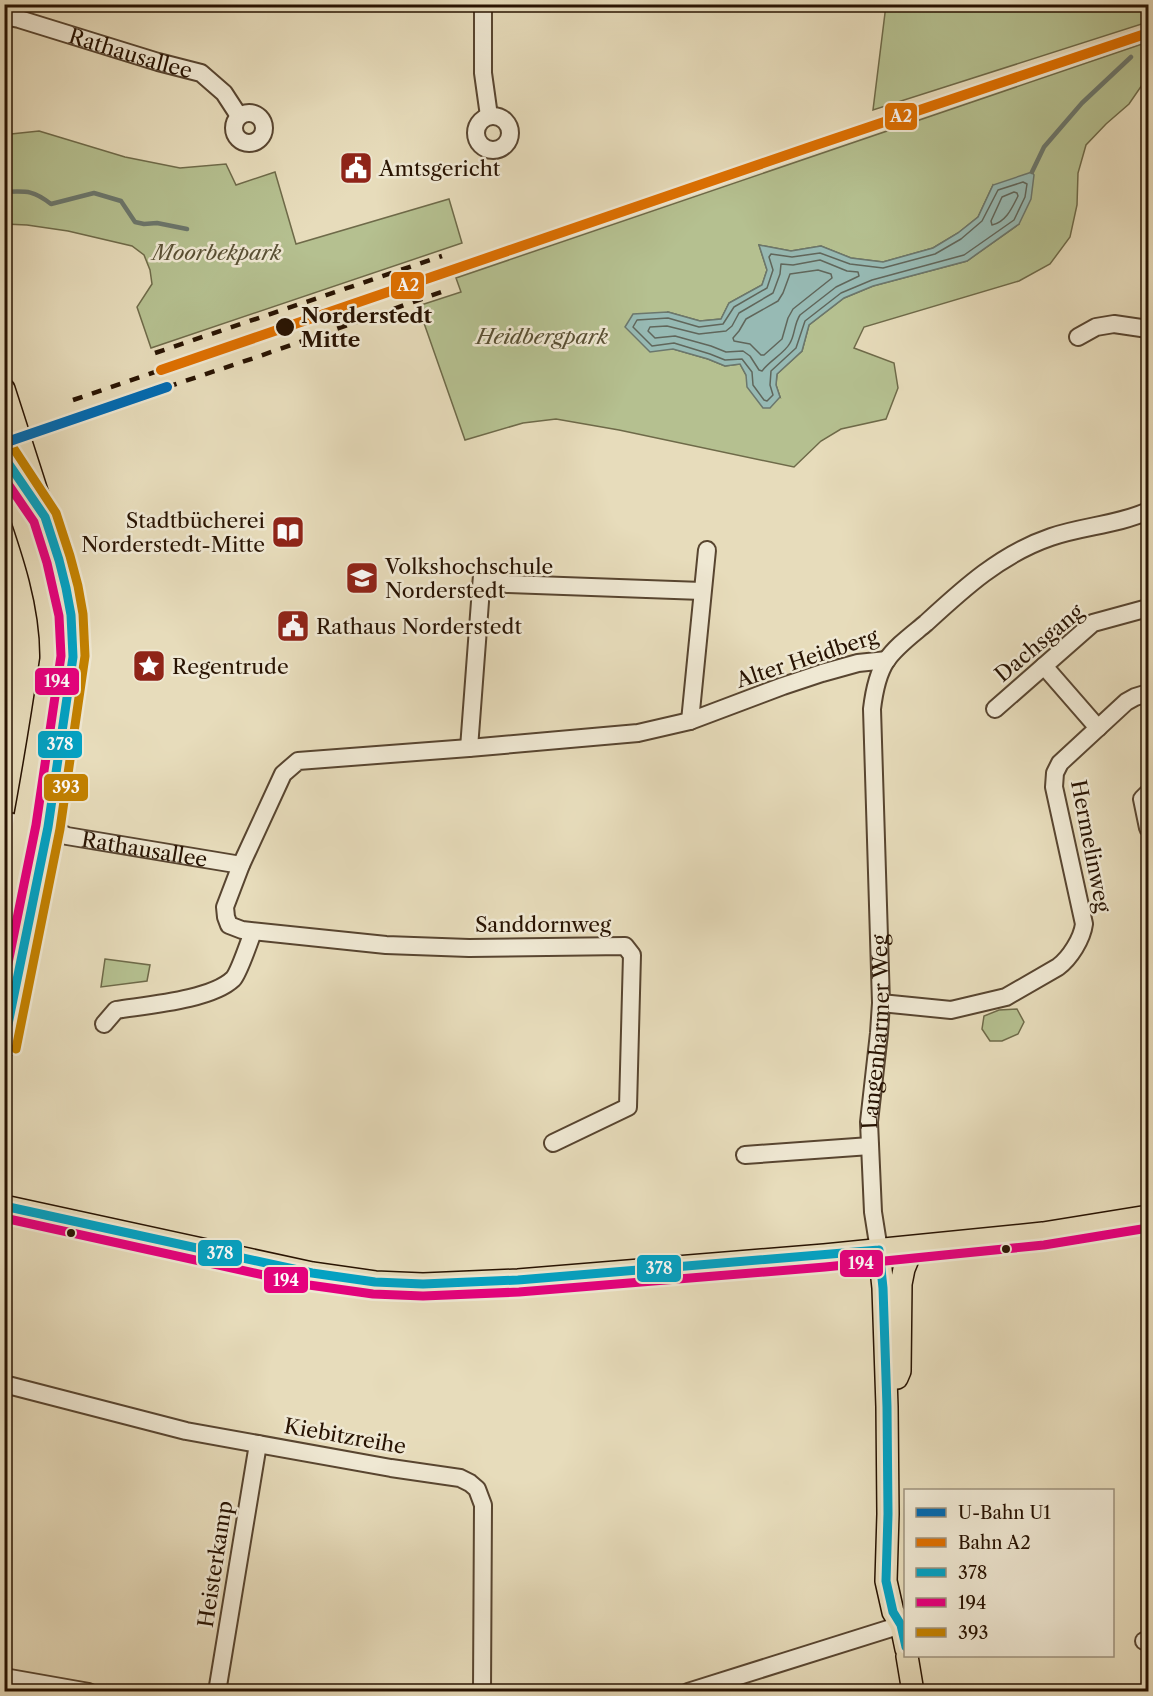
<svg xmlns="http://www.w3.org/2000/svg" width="1153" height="1696" viewBox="0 0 1153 1696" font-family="'Libre Caslon Text',serif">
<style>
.green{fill:#b5c090;stroke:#6e6a49;stroke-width:1.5;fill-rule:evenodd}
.water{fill:#97bab4;stroke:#6b776d;stroke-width:1.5}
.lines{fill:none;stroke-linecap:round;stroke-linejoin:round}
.shore{stroke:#60665b;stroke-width:1.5}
.stream{stroke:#6b776d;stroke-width:4.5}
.minor-casing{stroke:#584530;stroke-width:20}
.major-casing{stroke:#281302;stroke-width:24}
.minor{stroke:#efe8d3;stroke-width:16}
.major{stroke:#e7dcbb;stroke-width:21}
.rail{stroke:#281302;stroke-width:4.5;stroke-dasharray:10 10;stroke-linecap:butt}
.bus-1-casing{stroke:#efe8d3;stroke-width:14}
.bus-2-casing{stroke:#efe8d3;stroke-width:14}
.bus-3-casing{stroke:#efe8d3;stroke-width:14}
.bus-1{stroke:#02a2c4;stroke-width:9}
.bus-2{stroke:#e5007d;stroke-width:9}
.bus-3{stroke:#c38100;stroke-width:9}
.rail-1-casing{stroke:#efe8d3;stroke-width:15}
.rail-1{stroke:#df7000;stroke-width:10}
.metro-1-casing{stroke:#efe8d3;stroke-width:15}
.metro-1{stroke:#006ab3;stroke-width:10}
.stop-dot{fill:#281302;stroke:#efe8d3;stroke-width:2}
.labels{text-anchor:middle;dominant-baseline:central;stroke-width:5;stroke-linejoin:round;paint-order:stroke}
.street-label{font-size:21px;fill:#281302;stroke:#efe8d3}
.poi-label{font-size:21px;fill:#281302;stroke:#efe8d3;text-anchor:start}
.park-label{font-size:21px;font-style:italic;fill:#595034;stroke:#efe8d3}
.stop-label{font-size:21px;font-weight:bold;fill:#281302;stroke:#efe8d3;text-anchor:start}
.line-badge{stroke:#efe8d3;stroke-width:2}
.badge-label{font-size:16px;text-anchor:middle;font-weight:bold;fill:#fff}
</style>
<rect width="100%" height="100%" fill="#e7dcbb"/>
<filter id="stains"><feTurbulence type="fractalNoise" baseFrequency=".00333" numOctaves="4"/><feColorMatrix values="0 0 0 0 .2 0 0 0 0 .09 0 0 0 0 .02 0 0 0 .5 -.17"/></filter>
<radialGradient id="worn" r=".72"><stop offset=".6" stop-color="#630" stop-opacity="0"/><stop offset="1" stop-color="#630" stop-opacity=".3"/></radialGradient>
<path class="green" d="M 886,5 L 1148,5 L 1148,22 L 873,110 Z
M 1148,42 L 1148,78 L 1142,85 L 1129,104 L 1106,124 L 1086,145 L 1078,173 L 1077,205 L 1070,237 L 1050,264 L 1019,281 L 864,327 L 854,348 L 894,363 L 898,388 L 886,419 L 841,429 L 821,441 L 794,467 L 619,430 L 556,419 L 523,423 L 465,440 L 418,306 L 461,292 L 456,278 ZM 993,185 L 1019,224 L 967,261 L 873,286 L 844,298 L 809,325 L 802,351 L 777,374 L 776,385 L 780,397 L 746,375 L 740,364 L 725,366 L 708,359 L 673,349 L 668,312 L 700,321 L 721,319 L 729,303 L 762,285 L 767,270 L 759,245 L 791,251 L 821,246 L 851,258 L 883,262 L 933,248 L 958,233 L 978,217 Z
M 39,131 L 125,157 L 180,168 L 226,164 L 236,185 L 275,172 L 296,244 L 449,199 L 462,243 L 151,348 L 137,307 L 152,284 L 150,270 L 144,255 L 132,246 L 68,231 L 27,225 L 5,224 L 5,138 L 11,134 Z
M 24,865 L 34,867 L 5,1029 L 5,964 Z
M 105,959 L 150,965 L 147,981 L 101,987 Z
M 1017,1009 L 1024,1022 L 1018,1034 L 1002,1041 L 990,1041 L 982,1029 L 984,1016 L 999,1010 Z"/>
<path class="water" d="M 1032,172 L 1034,175 L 1031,199 L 1019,224 L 967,261 L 873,286 L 844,298 L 809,325 L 802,351 L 777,374 L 776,385 L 780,397 L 770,408 L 763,408 L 747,387 L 746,375 L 740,364 L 725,366 L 708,359 L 673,349 L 650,352 L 625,327 L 633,314 L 668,312 L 700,321 L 721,319 L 729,303 L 762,285 L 767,270 L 759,245 L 791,251 L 821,246 L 851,258 L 883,262 L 933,248 L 958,233 L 978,217 L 993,185 Z"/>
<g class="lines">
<path class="shore" d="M 1023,182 L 1027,184 L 1025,197 L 1014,220 L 964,255 L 872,280 L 841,293 L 805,321 L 796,348 L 771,371 L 770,385 L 773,395 L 767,401 L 764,400 L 753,385 L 752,372 L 742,359 L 725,360 L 710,354 L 674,343 L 652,346 L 633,327 L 637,320 L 668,318 L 699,327 L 723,324 L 734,307 L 767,288 L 773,270 L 769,257 L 771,254 L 792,257 L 820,253 L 850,264 L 883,268 L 935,254 L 961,239 L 982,221 L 998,190 Z
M 1014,192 L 1017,193 L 1018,196 C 1012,208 1006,222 992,225 L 991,221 L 1002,197 Z
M 820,260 L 847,271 L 858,272 L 859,276 L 836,287 L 800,315 C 794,324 795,335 790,343 C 785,353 769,361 762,371 L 759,370 L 750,356 L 743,351 L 726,352 L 711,346 L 675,336 L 655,338 L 648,331 L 650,327 L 667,326 L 699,334 L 726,331 L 732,326 L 739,313 L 773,293 L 780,274 L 781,264 L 793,265 Z
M 818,270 L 831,274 L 832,278 L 793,309 L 788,318 L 782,339 L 764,355 L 761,355 L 750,344 L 734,341 L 733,338 L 739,331 L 746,319 L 778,301 L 783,293 L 790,274 Z"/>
<path class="stream" d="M 1032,172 L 1044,147 L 1082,103 L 1131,57
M 4,192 C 27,191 33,190 51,204 L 94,193 L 121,201 L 135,222 L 144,224 L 157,223 L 187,229"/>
<g class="minor-casing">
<g id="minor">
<path d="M 483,4 L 483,73 L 489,116"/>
<path id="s1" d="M 4,16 L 19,19 L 158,62 L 201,73 L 224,93 L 239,116"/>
<circle cx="249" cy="128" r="15"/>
<circle cx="493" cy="133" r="17"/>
<path d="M 1078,337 L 1096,327 L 1114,324 L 1148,329"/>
<path d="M 1044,666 L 1098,728"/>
<path d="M 995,709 L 1093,623 L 1148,608"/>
<path d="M 690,721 L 707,550"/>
<path d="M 469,748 L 482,575 L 507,584 L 702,591"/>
<path d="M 1148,793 L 1142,799 L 1148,828"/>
<path id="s2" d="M 4,821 L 48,827 L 67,836 L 241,865"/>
<path d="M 881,1003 L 951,1010 L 1006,997 L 1058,967 C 1070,958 1082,939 1084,924 L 1054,787 L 1055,773 L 1060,763 L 1126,702 L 1135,697 L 1148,693"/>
<path d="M 104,1024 L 116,1010 C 147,1005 211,1000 233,979 C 239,973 249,942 253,932"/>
<path d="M 553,1143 L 628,1107 L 632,955 L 625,946 L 469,948 L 386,945 L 242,930 L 229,925 L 226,917 L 225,907 L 241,865 L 283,774 L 298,761 L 469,748 L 638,733 L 690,721 L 783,686 L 822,673 L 858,663 L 887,660"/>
<path d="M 745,1155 L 870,1146"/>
<path id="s3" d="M 879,1250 L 873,1212 L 869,1122 L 879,1033 L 881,1003 L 872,709 C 874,692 877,675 886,661 C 896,646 913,634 926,623 C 964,588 1001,554 1051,537 C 1083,526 1117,525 1148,511"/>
<path d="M 4,1384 L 186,1431 L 391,1468 L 460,1478 L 470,1483 L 477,1489 L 483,1505 L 482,1692"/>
<path d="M 1144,1641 L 1148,1641"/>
<path d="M 4,1677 L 89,1692"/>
<path d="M 217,1692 L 258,1444"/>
<path d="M 688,1692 L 901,1625"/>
</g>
</g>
<g class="major-casing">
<path id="major" d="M 4,389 L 59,560 L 71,615 L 73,657 L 48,827 L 4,1047
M 4,466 C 24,527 52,593 51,659 C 38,746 24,833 4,919
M 4,1206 L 312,1273 L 375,1282 L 423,1284 L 518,1280 L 824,1255 L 1043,1233 L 1148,1216
M 879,1250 L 883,1288 L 887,1407 L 888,1514 L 886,1581 L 893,1612 L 901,1625 L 906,1649
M 897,1378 L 900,1371 L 901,1284 L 904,1269 L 913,1247
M 907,1656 L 913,1692"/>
</g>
<use href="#minor" class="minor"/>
<use href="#major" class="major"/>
<path class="rail" d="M 155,353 L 442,256
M 167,387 L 257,357 L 450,289
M 73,400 L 161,370"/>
<g class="bus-1-casing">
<path id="bus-1" d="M 4,457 L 45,517 L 59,560 L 66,588 L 71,615 L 73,657 L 48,827 L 4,1044
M 4,1206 L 312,1273 L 375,1282 L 423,1284 L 518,1280 L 879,1250
M 879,1250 L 883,1288 L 887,1407 L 888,1514 L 886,1581 L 893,1612 L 901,1625 L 906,1647"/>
</g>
<g class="bus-2-casing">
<path id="bus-2" d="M 4,478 L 34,522 L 47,563 L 59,616 L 61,656 L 36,825 L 4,983
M 4,1218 L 309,1285 L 373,1294 L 423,1296 L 519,1292 L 825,1267 L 1044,1245 L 1148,1228"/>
</g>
<g class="bus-3-casing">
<path id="bus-3" d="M 14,449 L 56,513 L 70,556 L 78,586 L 83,614 L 85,656 L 60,829 L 16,1049"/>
</g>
<use href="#bus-1" class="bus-1"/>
<use href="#bus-2" class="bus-2"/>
<use href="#bus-3" class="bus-3"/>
<g class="rail-1-casing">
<path id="rail-1" d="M 161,370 L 819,144 L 1148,33"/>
</g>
<use href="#rail-1" class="rail-1"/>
<g class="metro-1-casing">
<path id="metro-1" d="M 4,443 L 167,387"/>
</g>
<use href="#metro-1" class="metro-1"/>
</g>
<defs>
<g id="civic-square" transform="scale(1.725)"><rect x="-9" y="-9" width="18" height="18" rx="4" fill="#8f2418" stroke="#efe8d3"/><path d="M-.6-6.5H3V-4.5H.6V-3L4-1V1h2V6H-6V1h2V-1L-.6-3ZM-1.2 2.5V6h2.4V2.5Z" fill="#fff"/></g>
<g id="library-square" transform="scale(1.725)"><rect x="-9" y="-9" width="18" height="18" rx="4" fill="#8f2418" stroke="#efe8d3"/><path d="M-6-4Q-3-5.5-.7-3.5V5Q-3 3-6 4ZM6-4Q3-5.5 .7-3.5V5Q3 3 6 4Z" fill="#fff"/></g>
<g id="university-square" transform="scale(1.725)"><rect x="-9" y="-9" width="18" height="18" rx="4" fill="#8f2418" stroke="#efe8d3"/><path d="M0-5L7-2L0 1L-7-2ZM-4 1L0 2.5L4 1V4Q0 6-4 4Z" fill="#fff"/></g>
<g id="sight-square" transform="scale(1.725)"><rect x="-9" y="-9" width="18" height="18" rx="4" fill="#8f2418" stroke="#efe8d3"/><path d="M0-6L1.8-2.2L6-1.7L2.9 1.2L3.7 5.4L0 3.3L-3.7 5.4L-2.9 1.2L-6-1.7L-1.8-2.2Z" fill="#fff"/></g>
</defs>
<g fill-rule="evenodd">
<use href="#civic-square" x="356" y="168"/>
<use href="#library-square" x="288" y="532"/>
<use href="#university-square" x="362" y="578"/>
<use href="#civic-square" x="293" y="626"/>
<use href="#sight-square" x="149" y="666"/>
</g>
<g class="stop-dot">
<circle cx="285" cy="327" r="10"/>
<circle cx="71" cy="1233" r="5"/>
<circle cx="1006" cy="1249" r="5"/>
</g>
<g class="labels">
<g class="street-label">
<text stroke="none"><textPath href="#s1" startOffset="132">Rathausallee</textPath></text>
<text transform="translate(1039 643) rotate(-40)">Dachsgang</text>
<text transform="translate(807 658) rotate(-18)">Alter Heidberg</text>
<text transform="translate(1091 846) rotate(79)">Hermelinweg</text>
<text stroke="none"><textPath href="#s2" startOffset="144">Rathausallee</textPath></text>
<text x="543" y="924">Sanddornweg</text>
<text stroke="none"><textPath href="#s3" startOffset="219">Langenharmer Weg</textPath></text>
<text transform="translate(345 1436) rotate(10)">Kiebitzreihe</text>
<text transform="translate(215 1564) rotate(-81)">Heisterkamp</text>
</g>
<g class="poi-label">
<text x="379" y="168">Amtsgericht</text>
<text x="265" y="520" text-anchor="end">Stadtbücherei<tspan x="265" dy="24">Norderstedt-Mitte</tspan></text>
<text x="385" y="566">Volkshochschule<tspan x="385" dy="24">Norderstedt</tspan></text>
<text x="316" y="626">Rathaus Norderstedt</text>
<text x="172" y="666">Regentrude</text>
</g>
<g class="park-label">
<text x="217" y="252">Moorbekpark</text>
<text x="542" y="336">Heidbergpark</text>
</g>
<g class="stop-label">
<text x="301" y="315">Norderstedt<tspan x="301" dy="24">Mitte</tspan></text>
</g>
</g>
<g class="line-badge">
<rect x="884" y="102" width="34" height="29" rx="6" fill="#df7000"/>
<rect x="390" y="271" width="35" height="29" rx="6" fill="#df7000"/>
<rect x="34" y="667" width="46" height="29" rx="6" fill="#e5007d"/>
<rect x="37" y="730" width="46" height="29" rx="6" fill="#02a2c4"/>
<rect x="43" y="773" width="46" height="29" rx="6" fill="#c38100"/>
<rect x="197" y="1239" width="46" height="28" rx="6" fill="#02a2c4"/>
<rect x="839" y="1249" width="45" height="29" rx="6" fill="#e5007d"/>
<rect x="636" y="1254" width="46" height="29" rx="6" fill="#02a2c4"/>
<rect x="263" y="1266" width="46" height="28" rx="6" fill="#e5007d"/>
</g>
<g class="badge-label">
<text x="901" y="122">A2</text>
<text x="408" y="291">A2</text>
<text x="57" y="687">194</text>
<text x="60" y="750">378</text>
<text x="66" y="793">393</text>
<text x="220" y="1259">378</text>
<text x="861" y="1269">194</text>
<text x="659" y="1274">378</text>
<text x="286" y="1286">194</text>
</g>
<rect width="1153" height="1696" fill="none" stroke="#e7dcbb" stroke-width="24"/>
<rect x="6" y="6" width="1141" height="1684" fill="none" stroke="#281302" stroke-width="3"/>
<rect x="12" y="12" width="1129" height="1672" fill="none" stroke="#281302" stroke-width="1.5"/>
<rect x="904" y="1489" width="210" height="168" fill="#efe8d3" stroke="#9f937f" stroke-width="1.5"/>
<rect x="916" y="1508" width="30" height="9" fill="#006ab3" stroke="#9f937f" stroke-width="1.5"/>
<text x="958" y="1519" font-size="18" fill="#281302">U-Bahn U1</text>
<rect x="916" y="1538" width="30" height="9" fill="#df7000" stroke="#9f937f" stroke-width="1.5"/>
<text x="958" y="1549" font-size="18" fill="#281302">Bahn A2</text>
<rect x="916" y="1568" width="30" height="9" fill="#02a2c4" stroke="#9f937f" stroke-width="1.5"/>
<text x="958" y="1579" font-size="18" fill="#281302">378</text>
<rect x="916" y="1598" width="30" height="9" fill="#e5007d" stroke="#9f937f" stroke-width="1.5"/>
<text x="958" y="1609" font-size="18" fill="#281302">194</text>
<rect x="916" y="1628" width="30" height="9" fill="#c38100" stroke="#9f937f" stroke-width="1.5"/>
<text x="958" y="1639" font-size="18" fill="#281302">393</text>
<rect width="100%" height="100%" filter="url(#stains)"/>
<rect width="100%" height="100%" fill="url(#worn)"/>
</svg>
